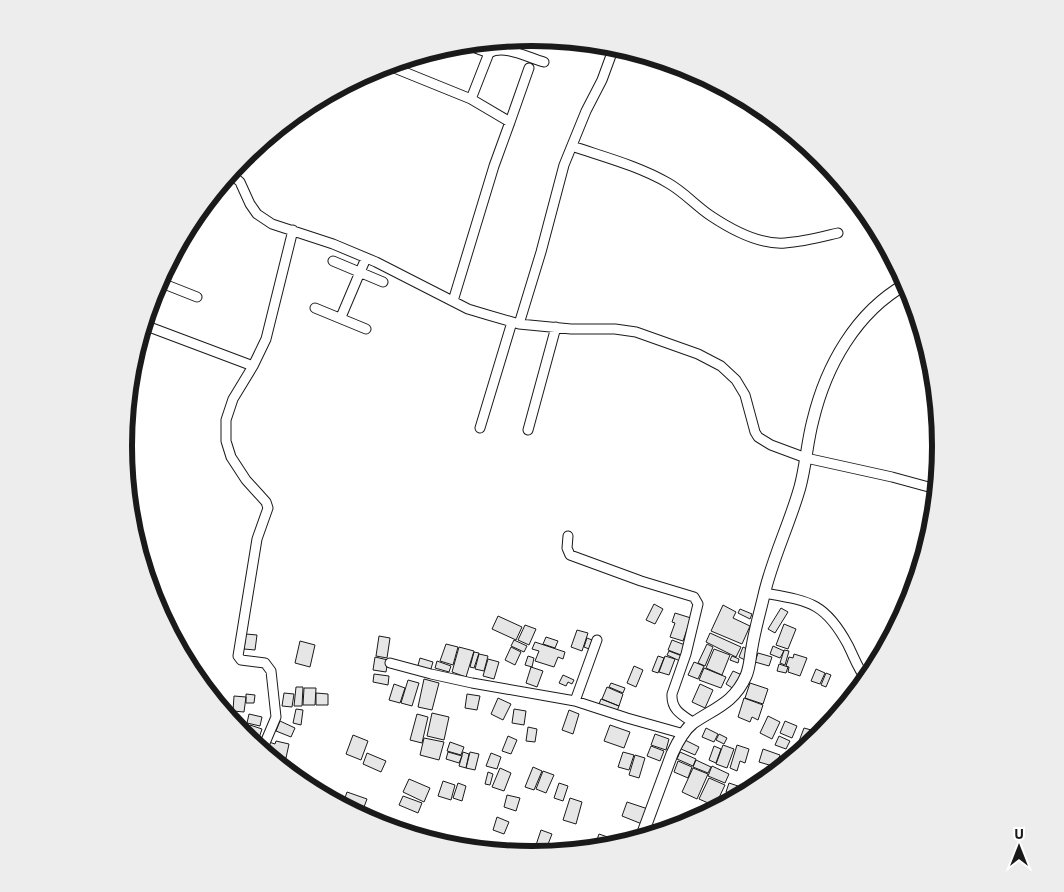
<svg xmlns="http://www.w3.org/2000/svg" width="1064" height="892" viewBox="0 0 1064 892" font-family="'IBM Plex Sans',sans-serif">
<style>
.building{fill:#e6e6e6;stroke:#1a1a1a}
.lines{fill:none;stroke-linecap:round;stroke-linejoin:round}
.minor-casing{stroke:#1a1a1a;stroke-width:11}
.tertiary-casing{stroke:#1a1a1a;stroke-width:13}
.minor{stroke:#fff;stroke-width:9}
.tertiary{stroke:#fff;stroke-width:11}
.rim{fill:none;stroke:#1a1a1a;stroke-width:6}
</style>
<rect width="100%" height="100%" fill="#fff"/>
<path class="building" d="M 654,604 L 663,609 L 655,624 L 646,620 Z
M 723,605 L 736,612 L 733,618 L 750,626 L 742,644 L 711,631 Z
M 781,608 L 788,612 L 775,633 L 768,629 Z
M 740,609 L 752,614 L 750,619 L 738,613 Z
M 675,613 L 691,618 L 683,641 L 670,637 L 675,623 L 672,622 Z
M 498,616 L 522,627 L 516,640 L 492,629 Z
M 784,624 L 796,629 L 788,649 L 776,645 Z
M 525,625 L 536,629 L 529,645 L 518,640 Z
M 577,630 L 588,633 L 582,651 L 571,647 Z
M 710,633 L 741,647 L 736,657 L 706,642 Z
M 246,634 L 257,635 L 255,650 L 244,649 Z
M 379,636 L 390,638 L 387,658 L 376,656 Z
M 546,637 L 558,641 L 555,648 L 543,644 Z
M 587,638 L 592,640 L 589,649 L 584,647 Z
M 514,640 L 527,646 L 524,652 L 511,646 Z
M 672,640 L 685,645 L 681,655 L 668,650 Z
M 300,641 L 315,645 L 310,667 L 295,663 Z
M 535,642 L 565,652 L 563,659 L 558,657 L 554,667 L 535,661 L 539,651 L 532,649 Z
M 446,644 L 458,647 L 453,665 L 440,661 Z
M 707,644 L 713,647 L 705,666 L 698,663 Z
M 773,646 L 784,651 L 780,658 L 770,654 Z
M 459,647 L 474,651 L 466,677 L 452,672 Z
M 511,647 L 521,652 L 515,665 L 505,660 Z
M 743,647 L 749,650 L 745,660 L 739,657 Z
M 714,649 L 730,655 L 722,675 L 706,668 Z
M 784,650 L 789,651 L 785,665 L 780,663 Z
M 669,651 L 682,656 L 680,661 L 667,655 Z
M 474,652 L 479,653 L 474,668 L 470,667 Z
M 758,653 L 772,657 L 769,666 L 755,662 Z
M 479,654 L 488,656 L 484,671 L 475,669 Z
M 794,654 L 807,658 L 800,676 L 788,672 L 789,667 L 786,666 L 789,657 L 793,658 Z
M 528,656 L 534,658 L 532,667 L 525,665 Z
M 658,656 L 664,658 L 658,673 L 652,671 Z
M 665,656 L 675,659 L 669,675 L 659,672 Z
M 732,656 L 739,659 L 738,663 L 730,660 Z
M 375,657 L 388,660 L 386,672 L 373,670 Z
M 420,658 L 433,662 L 430,672 L 417,669 Z
M 488,659 L 499,662 L 494,679 L 483,676 Z
M 437,661 L 451,666 L 449,672 L 435,668 Z
M 694,662 L 704,666 L 698,679 L 688,675 Z
M 779,664 L 788,667 L 786,673 L 777,671 Z
M 634,666 L 643,670 L 636,687 L 627,683 Z
M 531,667 L 543,671 L 537,687 L 526,683 Z
M 704,668 L 726,677 L 721,688 L 699,680 Z
M 816,669 L 825,673 L 820,684 L 811,681 Z
M 733,671 L 742,675 L 734,689 L 726,684 Z
M 826,673 L 831,675 L 826,687 L 821,685 Z
M 374,674 L 389,676 L 388,685 L 373,682 Z
M 563,675 L 574,680 L 572,684 L 568,682 L 566,686 L 559,683 Z
M 424,679 L 439,683 L 432,710 L 418,707 Z
M 408,680 L 419,683 L 412,706 L 401,703 Z
M 611,683 L 625,688 L 623,693 L 609,687 Z
M 750,683 L 768,689 L 763,704 L 745,698 Z
M 394,684 L 405,688 L 400,703 L 389,700 Z
M 700,684 L 713,690 L 705,708 L 692,702 Z
M 296,687 L 303,687 L 302,706 L 294,706 Z
M 607,687 L 623,694 L 619,706 L 602,699 Z
M 304,688 L 316,688 L 315,705 L 303,705 Z
M 284,693 L 294,694 L 292,707 L 282,706 Z
M 316,693 L 328,694 L 328,705 L 316,705 Z
M 246,694 L 255,695 L 254,703 L 246,703 Z
M 467,694 L 480,696 L 477,710 L 465,708 Z
M 234,696 L 246,697 L 244,712 L 233,711 Z
M 498,698 L 511,704 L 503,720 L 491,714 Z
M 744,698 L 763,705 L 758,720 L 752,717 L 750,722 L 738,717 Z
M 601,699 L 619,706 L 617,711 L 599,704 Z
M 296,709 L 303,710 L 301,725 L 293,723 Z
M 514,709 L 526,711 L 524,725 L 512,723 Z
M 569,710 L 579,714 L 573,734 L 562,730 Z
M 432,713 L 449,717 L 444,740 L 427,736 Z
M 249,714 L 262,717 L 260,726 L 247,723 Z
M 417,714 L 428,717 L 422,743 L 410,740 Z
M 768,716 L 780,722 L 772,739 L 760,733 Z
M 280,721 L 295,728 L 291,737 L 276,731 Z
M 785,721 L 797,726 L 792,738 L 780,733 Z
M 250,725 L 262,729 L 258,741 L 246,737 Z
M 610,725 L 630,732 L 624,748 L 604,741 Z
M 819,726 L 826,729 L 813,742 L 812,741 Z
M 528,727 L 537,729 L 535,742 L 526,741 Z
M 706,728 L 718,734 L 714,742 L 702,737 Z
M 804,728 L 815,731 L 810,744 L 801,751 L 796,749 Z
M 655,734 L 669,739 L 666,750 L 651,745 Z
M 719,734 L 727,738 L 724,744 L 716,740 Z
M 353,735 L 368,741 L 361,760 L 346,754 Z
M 508,736 L 517,740 L 511,754 L 502,751 Z
M 779,736 L 790,741 L 786,749 L 775,745 Z
M 424,738 L 444,742 L 439,760 L 420,755 Z
M 685,740 L 699,747 L 695,755 L 681,749 Z
M 276,741 L 289,744 L 286,758 L 266,753 L 269,742 L 275,744 Z
M 450,742 L 464,747 L 461,755 L 447,751 Z
M 723,745 L 734,749 L 727,768 L 716,764 Z
M 737,745 L 749,749 L 745,763 L 740,761 L 737,771 L 730,768 Z
M 651,746 L 664,751 L 660,761 L 647,756 Z
M 714,746 L 721,749 L 716,763 L 709,760 Z
M 763,749 L 780,755 L 776,767 L 759,762 Z
M 448,752 L 462,756 L 459,763 L 446,759 Z
M 463,752 L 469,754 L 466,768 L 459,766 Z
M 470,752 L 479,754 L 475,770 L 466,768 Z
M 623,752 L 634,755 L 629,770 L 618,767 Z
M 680,752 L 696,759 L 693,766 L 677,759 Z
M 367,753 L 386,761 L 381,772 L 363,764 Z
M 491,753 L 501,757 L 497,769 L 486,766 Z
M 635,755 L 645,758 L 639,778 L 629,775 Z
M 696,760 L 711,767 L 708,773 L 693,767 Z
M 678,761 L 692,767 L 688,778 L 674,772 Z
M 712,766 L 729,774 L 725,783 L 708,776 Z
M 533,767 L 542,771 L 534,790 L 525,787 Z
M 500,768 L 511,773 L 504,791 L 492,787 Z
M 693,768 L 708,774 L 697,799 L 682,792 Z
M 543,771 L 554,775 L 546,793 L 536,789 Z
M 488,772 L 493,774 L 490,785 L 485,784 Z
M 709,778 L 725,785 L 715,806 L 699,799 Z
M 409,779 L 430,788 L 424,802 L 403,792 Z
M 443,781 L 455,785 L 451,800 L 438,796 Z
M 458,783 L 466,786 L 462,801 L 453,798 Z
M 559,783 L 568,786 L 563,801 L 554,798 Z
M 729,783 L 738,786 L 735,795 L 726,792 Z
M 739,786 L 747,788 L 745,793 L 739,796 L 736,795 Z
M 347,792 L 367,799 L 361,815 L 342,806 Z
M 507,795 L 520,798 L 516,811 L 504,807 Z
M 403,796 L 422,803 L 418,813 L 399,805 Z
M 570,798 L 582,802 L 576,824 L 563,820 Z
M 627,802 L 648,809 L 642,824 L 622,816 Z
M 701,806 L 710,810 L 709,813 L 700,817 L 696,815 Z
M 497,817 L 509,822 L 504,834 L 493,830 Z
M 541,830 L 552,834 L 545,852 L 535,848 Z
M 599,834 L 625,843 L 602,848 L 595,845 Z"/>
<g class="lines">
<g class="minor-casing">
<path id="minor" d="M 465,44 L 489,53 C 504,44 529,58 544,62
M 387,65 L 471,99 L 510,122 L 494,166 L 453,301
M 471,99 L 489,53
M 510,122 L 529,68
M 572,146 C 604,157 639,166 668,183 C 684,192 696,206 711,216 C 732,230 759,245 785,243 C 803,242 821,237 838,233
M 230,173 L 240,182 L 250,204 L 257,214 L 272,224 L 333,244 L 376,262 L 468,309 L 488,315 L 519,324 L 571,329 L 615,329 L 636,332 L 698,354 L 721,366 L 736,380 L 745,395 L 755,432 L 758,437 L 771,445 L 806,458 L 892,477 L 936,489
M 333,261 L 383,282
M 159,282 L 197,297
M 315,308 L 366,329
M 341,317 L 366,258
M 519,324 L 541,252 L 564,165 L 586,111 L 602,80 L 613,50 L 617,47
M 144,325 L 253,366
M 480,428 L 512,322
M 528,430 L 556,327
M 568,536 L 567,548 L 570,555 L 641,581 L 694,597 L 698,604 L 686,654 L 672,694 C 671,710 682,715 694,723
M 764,593 C 809,601 825,602 848,645 C 854,657 858,669 866,679
M 390,663 L 431,674 L 472,683 L 575,701 L 627,718 L 684,734
M 575,701 L 597,640
M 262,750 L 276,717 L 271,671 L 265,663 L 241,660 L 238,656 L 257,539 L 268,508 L 266,502 L 246,480 L 231,457 L 226,441 L 226,420 L 233,399 L 253,366 L 266,339 L 293,230
M 722,801 L 727,803"/>
</g>
<g class="tertiary-casing">
<path id="tertiary" d="M 641,838 L 672,754 C 677,743 684,730 693,723 C 715,708 734,703 746,676 C 750,667 750,656 752,647 C 755,629 760,612 764,595 C 772,559 790,523 800,487 C 806,465 807,442 813,420 C 826,366 856,312 906,284"/>
</g>
<use href="#minor" class="minor"/>
<use href="#tertiary" class="tertiary"/>
</g>
<path d="M0 0H1064V892H0ZM132 446a400 400 0 1 1 800 0a400 400 0 1 1-800 0Z" fill="#ededed" fill-rule="evenodd"/>
<path class="rim" d="M132 446a400 400 0 1 1 800 0a400 400 0 1 1-800 0Z"/>
<g transform="translate(1019 847)" stroke="#ffffff" stroke-width="4" paint-order="stroke">
<path d="M0-4L9 19L0 12L-9 19Z" fill="#1a1a1a"/>
<text y="-8" font-size="14" font-weight="bold" text-anchor="middle" fill="#1a1a1a">U</text>
</g>
</svg>
